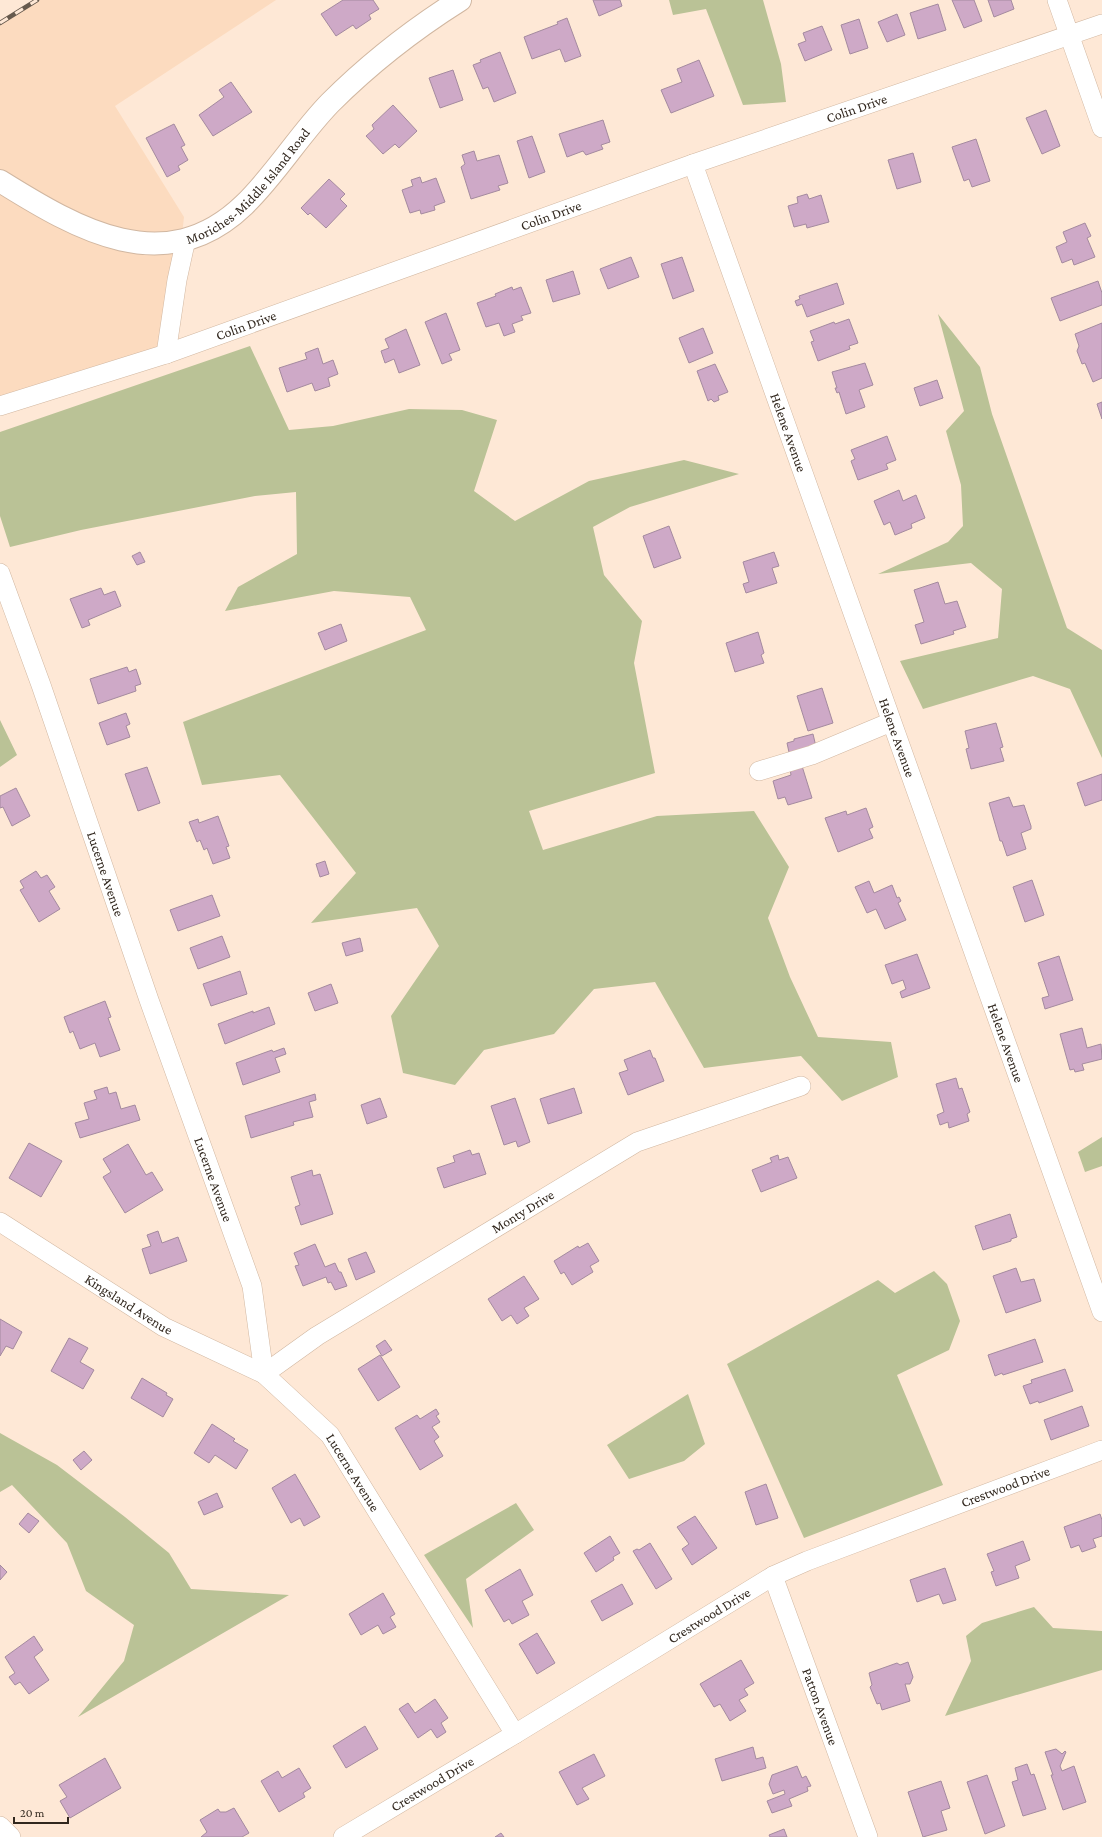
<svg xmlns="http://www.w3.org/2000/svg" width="1102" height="1837" viewBox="0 0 1102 1837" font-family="'Crimson Pro',serif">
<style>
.built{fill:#fcdbbf}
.forest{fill:#bac296}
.building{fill:#cea9c7;stroke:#a48a9f}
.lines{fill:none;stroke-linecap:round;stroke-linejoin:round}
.minor-casing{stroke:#d1b7a1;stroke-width:20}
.major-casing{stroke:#d1b7a1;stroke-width:24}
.minor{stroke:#fff;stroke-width:19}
.major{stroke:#fff;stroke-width:22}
.rail-casing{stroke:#675a4e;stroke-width:4.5}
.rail{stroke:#fee8d6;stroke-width:3;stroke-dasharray:9;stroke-linecap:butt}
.labels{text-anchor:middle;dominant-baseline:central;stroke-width:3;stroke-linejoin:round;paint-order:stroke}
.street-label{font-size:14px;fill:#31271e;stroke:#fee8d6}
</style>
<rect width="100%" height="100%" fill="#fee8d6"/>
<path class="built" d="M 40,0 L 276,0 L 115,106 L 184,217 L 177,280 L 166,354 L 0,406 L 0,25 Z"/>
<path class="forest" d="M 669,0 L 763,0 L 781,64 L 786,102 L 743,105 L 706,9 L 673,15 Z
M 938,314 L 980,367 L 992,414 L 1067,628 L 1102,650 L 1102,758 L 1070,689 L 1033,676 L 923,709 L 900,661 L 998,638 L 1002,589 L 971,563 L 878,574 L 948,542 L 963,526 L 961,485 L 946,431 L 964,411 Z
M 250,346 L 289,430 L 333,426 L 409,409 L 462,410 L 497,420 L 474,491 L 515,521 L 589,481 L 684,460 L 739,474 L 630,507 L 593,527 L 604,575 L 642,621 L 634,663 L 655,773 L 529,811 L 543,850 L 657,816 L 754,811 L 789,867 L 768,918 L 790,977 L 818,1037 L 891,1042 L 898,1077 L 842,1101 L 801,1056 L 704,1068 L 655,982 L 594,989 L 554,1034 L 484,1050 L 455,1085 L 403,1073 L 391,1016 L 439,946 L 417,908 L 311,923 L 356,873 L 280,775 L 202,785 L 183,722 L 426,630 L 410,597 L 334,591 L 225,611 L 238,587 L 297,554 L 296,492 L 255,496 L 81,530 L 10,547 L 0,516 L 0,432 Z
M 0,720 L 17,755 L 0,767 Z
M 1102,1137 L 1102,1166 L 1085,1172 L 1078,1152 Z
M 934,1271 L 947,1284 L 960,1321 L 949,1350 L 897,1375 L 943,1485 L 804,1538 L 727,1364 L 878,1280 L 895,1293 Z
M 688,1394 L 705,1444 L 684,1461 L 629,1479 L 607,1445 Z
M 0,1433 L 57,1465 L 125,1517 L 169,1553 L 191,1589 L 289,1595 L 78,1717 L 124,1661 L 134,1625 L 86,1591 L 67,1543 L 12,1485 L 0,1492 Z
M 516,1503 L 534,1530 L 466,1579 L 473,1628 L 424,1555 Z
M 1034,1607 L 1053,1628 L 1102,1631 L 1102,1670 L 945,1716 L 971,1661 L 966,1636 L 982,1623 Z"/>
<path class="building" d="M 343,0 L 373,0 L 379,9 L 369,15 L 371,19 L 356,29 L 353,25 L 336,36 L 321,14 Z
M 593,0 L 620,0 L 622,6 L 599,16 Z
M 952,0 L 974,0 L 982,21 L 964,28 Z
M 988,0 L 1011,0 L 1014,9 L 994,17 Z
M 938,4 L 946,30 L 918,39 L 910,13 Z
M 897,14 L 905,35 L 887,42 L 878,22 Z
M 567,18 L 581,56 L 565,62 L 560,49 L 532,59 L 524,37 L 558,24 L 557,22 Z
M 859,19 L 868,48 L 850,54 L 841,25 Z
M 822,26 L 832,50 L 805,61 L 798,44 L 806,41 L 803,33 Z
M 500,52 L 516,93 L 494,102 L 488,87 L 483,89 L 473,65 L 481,62 L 480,60 Z
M 699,60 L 714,96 L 671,113 L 661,90 L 682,82 L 677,69 Z
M 453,70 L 463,100 L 440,108 L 429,78 Z
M 231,82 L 252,112 L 213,136 L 199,115 L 224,97 L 219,90 Z
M 393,105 L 417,131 L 399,148 L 395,144 L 383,154 L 366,136 L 374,129 L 372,125 Z
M 1046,110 L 1060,146 L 1042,154 L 1026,118 Z
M 603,120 L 610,142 L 601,145 L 603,149 L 586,155 L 583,151 L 567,157 L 559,134 Z
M 174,124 L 185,145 L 181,147 L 188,160 L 178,166 L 180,170 L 167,177 L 146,138 Z
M 532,136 L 545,172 L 529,178 L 517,141 Z
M 976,139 L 990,181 L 972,187 L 969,179 L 964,181 L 952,147 Z
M 474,151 L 477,161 L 499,155 L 508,183 L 498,186 L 500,190 L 471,199 L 461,167 L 465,164 L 462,155 Z
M 913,153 L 921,182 L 897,189 L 888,160 Z
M 420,177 L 422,183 L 436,178 L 445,202 L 434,206 L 435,210 L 421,214 L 420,210 L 410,213 L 402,190 L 413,186 L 411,180 Z
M 329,179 L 345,194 L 340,199 L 347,206 L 326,228 L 310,213 L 308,215 L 301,208 Z
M 807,194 L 809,199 L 821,195 L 829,222 L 807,228 L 806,224 L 794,227 L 788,206 L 798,203 L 797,197 Z
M 1085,223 L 1091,236 L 1087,238 L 1095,257 L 1074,265 L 1072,259 L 1062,263 L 1056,247 L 1067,242 L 1063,232 Z
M 631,257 L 639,277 L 608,289 L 600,269 Z
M 682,257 L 694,291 L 673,299 L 661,264 Z
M 573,271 L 580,294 L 553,302 L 546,280 Z
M 1098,281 L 1102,293 L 1102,305 L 1060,321 L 1051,298 Z
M 837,283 L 844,304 L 807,317 L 802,304 L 797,306 L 795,301 L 800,299 L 799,296 Z
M 512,287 L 513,290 L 521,287 L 531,313 L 521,316 L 523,320 L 512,324 L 515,332 L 504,336 L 499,323 L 486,327 L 477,303 L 496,296 L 495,294 Z
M 446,313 L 460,350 L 449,354 L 452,360 L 442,364 L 425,322 Z
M 849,319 L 858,343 L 849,346 L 850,349 L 818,361 L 811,342 L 814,341 L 810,331 L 834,322 L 835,324 Z
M 1102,323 L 1102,378 L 1093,382 L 1085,363 L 1082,364 L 1077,351 L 1079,346 L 1075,334 Z
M 703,328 L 713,353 L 689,363 L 679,338 Z
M 406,329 L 420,365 L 399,373 L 394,359 L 385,363 L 381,351 L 389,348 L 385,339 Z
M 318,348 L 323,364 L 333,360 L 338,374 L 328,378 L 330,386 L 315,391 L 312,383 L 287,392 L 279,368 L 307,359 L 305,353 Z
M 865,363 L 873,385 L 859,390 L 865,407 L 846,414 L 839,392 L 837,393 L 835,388 L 837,388 L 832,372 Z
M 715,364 L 728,392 L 718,396 L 719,400 L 714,402 L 711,399 L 708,401 L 697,371 Z
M 937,380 L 943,398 L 920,406 L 914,388 Z
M 1102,402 L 1102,419 L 1097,404 Z
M 887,436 L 896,460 L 886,464 L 888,469 L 858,480 L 851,461 L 855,459 L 851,450 Z
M 899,490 L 903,501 L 916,495 L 925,518 L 911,524 L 912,528 L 895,535 L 890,522 L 884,525 L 874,501 Z
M 669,526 L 681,558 L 654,568 L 643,536 Z
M 140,552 L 145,562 L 137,565 L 132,556 Z
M 774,552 L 779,566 L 772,568 L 777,583 L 746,593 L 743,584 L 749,582 L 743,562 Z
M 938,582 L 945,604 L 957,601 L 966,627 L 953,631 L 954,634 L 921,644 L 915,625 L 924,622 L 914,590 Z
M 101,588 L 104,595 L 115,591 L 121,606 L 88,620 L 90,625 L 82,628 L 70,599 Z
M 341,624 L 347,641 L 325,650 L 318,633 Z
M 758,632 L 764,653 L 761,655 L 764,663 L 735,672 L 726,643 Z
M 127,667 L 129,672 L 136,669 L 141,684 L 135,686 L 136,691 L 98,704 L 90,679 Z
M 822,688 L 833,723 L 808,731 L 797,696 Z
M 126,713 L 130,724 L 126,726 L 130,737 L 107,745 L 99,723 Z
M 996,723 L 1003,747 L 1000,748 L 1004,761 L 971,769 L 966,749 L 969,748 L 965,731 Z
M 813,734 L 817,751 L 790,757 L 787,743 L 794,741 L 794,739 Z
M 802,766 L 812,798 L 788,805 L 785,797 L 778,799 L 773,781 L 791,775 L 790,769 Z
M 147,767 L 160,803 L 138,811 L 125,774 Z
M 1102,774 L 1102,800 L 1085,806 L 1077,783 Z
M 16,788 L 30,816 L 12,826 L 3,807 L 0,808 L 0,796 Z
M 1009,797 L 1013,807 L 1024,805 L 1031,826 L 1031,829 L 1021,833 L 1026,849 L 1007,856 L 1002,841 L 1000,841 L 989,803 Z
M 866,808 L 873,827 L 869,829 L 873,838 L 838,852 L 825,818 L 846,811 L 847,815 Z
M 218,816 L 229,846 L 226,847 L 230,858 L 213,864 L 207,848 L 204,850 L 200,840 L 197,842 L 189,822 L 198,819 L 199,823 Z
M 325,861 L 329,874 L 320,877 L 316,864 Z
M 36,871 L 41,878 L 47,875 L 55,887 L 49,891 L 60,909 L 39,922 L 20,890 L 24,888 L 20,881 Z
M 1032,880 L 1044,915 L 1025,922 L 1013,887 Z
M 869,881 L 874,893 L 892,885 L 897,898 L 899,897 L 901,901 L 898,903 L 906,920 L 885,929 L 876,909 L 867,913 L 855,887 Z
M 212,895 L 220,916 L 178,931 L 170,910 Z
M 222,936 L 230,957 L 198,969 L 190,948 Z
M 360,938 L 363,951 L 346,956 L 342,943 Z
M 917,954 L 930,988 L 902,998 L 900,992 L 906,989 L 903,980 L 892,984 L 885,965 Z
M 1059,956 L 1073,1000 L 1045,1009 L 1042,998 L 1049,996 L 1038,963 Z
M 240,971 L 247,994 L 211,1006 L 203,984 Z
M 331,984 L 338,1003 L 315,1011 L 308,993 Z
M 105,1001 L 111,1017 L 108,1018 L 120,1050 L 100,1057 L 95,1043 L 80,1049 L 73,1031 L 70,1033 L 64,1017 Z
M 269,1007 L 275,1024 L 225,1044 L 218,1024 L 253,1011 L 253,1013 Z
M 1082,1028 L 1087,1048 L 1101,1044 L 1102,1059 L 1082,1064 L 1084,1070 L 1075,1072 L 1074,1069 L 1070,1070 L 1060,1034 Z
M 284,1048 L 286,1054 L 275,1058 L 280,1072 L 243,1085 L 236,1063 L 272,1050 L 273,1052 Z
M 650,1050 L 653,1058 L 655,1058 L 664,1081 L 628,1095 L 619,1073 L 628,1070 L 624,1060 Z
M 956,1078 L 959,1089 L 962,1088 L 970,1112 L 967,1114 L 969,1121 L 949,1128 L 948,1122 L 940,1125 L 937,1115 L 944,1112 L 936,1084 Z
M 107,1087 L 109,1094 L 116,1092 L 121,1109 L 135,1105 L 140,1120 L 80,1138 L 75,1123 L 89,1119 L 84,1103 L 97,1099 L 94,1091 Z
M 574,1088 L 582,1113 L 548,1124 L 540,1099 Z
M 315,1094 L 316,1100 L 309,1102 L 313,1117 L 293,1122 L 294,1125 L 251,1138 L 245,1116 Z
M 380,1098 L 387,1117 L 367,1124 L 361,1105 Z
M 515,1098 L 530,1142 L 518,1147 L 516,1141 L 504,1145 L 491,1106 Z
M 29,1143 L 62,1161 L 41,1197 L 9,1178 Z
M 128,1144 L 146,1175 L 152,1172 L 163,1190 L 125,1213 L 103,1177 L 111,1172 L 103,1159 Z
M 470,1150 L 472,1155 L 479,1153 L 486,1174 L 444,1188 L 437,1168 L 455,1162 L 453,1156 Z
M 778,1155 L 779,1160 L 788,1157 L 797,1178 L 761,1192 L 752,1170 L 772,1162 L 770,1158 Z
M 312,1170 L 313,1176 L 320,1174 L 333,1214 L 301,1225 L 295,1207 L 300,1205 L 291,1177 Z
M 1010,1214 L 1017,1237 L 1011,1239 L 1011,1241 L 983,1250 L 975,1226 Z
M 158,1231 L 162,1243 L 178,1237 L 187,1261 L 150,1274 L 142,1249 L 151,1246 L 147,1235 Z
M 588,1243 L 599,1261 L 590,1266 L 593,1272 L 572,1285 L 564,1272 L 561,1274 L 554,1261 L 578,1246 L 579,1248 Z
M 315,1244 L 325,1267 L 335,1263 L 339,1272 L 341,1272 L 347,1286 L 335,1290 L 331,1282 L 328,1283 L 326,1277 L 303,1286 L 295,1266 L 299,1265 L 294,1253 Z
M 366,1252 L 375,1272 L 356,1280 L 348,1259 Z
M 1016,1268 L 1021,1282 L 1034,1279 L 1041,1301 L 1006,1313 L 993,1276 Z
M 524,1276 L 539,1299 L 524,1308 L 529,1316 L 517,1324 L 511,1315 L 502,1321 L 488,1299 Z
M 0,1319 L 22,1332 L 13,1349 L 6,1346 L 0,1356 Z
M 69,1338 L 88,1348 L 80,1362 L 94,1370 L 83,1389 L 51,1371 Z
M 1035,1339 L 1043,1362 L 1003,1375 L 1002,1373 L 995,1376 L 988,1355 Z
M 385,1340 L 392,1350 L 382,1356 L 376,1346 Z
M 380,1355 L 400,1387 L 378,1401 L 358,1369 Z
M 1065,1369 L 1073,1391 L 1039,1403 L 1038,1401 L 1030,1404 L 1023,1386 L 1032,1383 L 1031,1380 Z
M 142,1378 L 167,1393 L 166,1395 L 173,1399 L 163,1417 L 131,1398 Z
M 1082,1406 L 1089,1426 L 1051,1440 L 1044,1420 Z
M 436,1409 L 439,1414 L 436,1416 L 440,1422 L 432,1427 L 439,1437 L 434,1441 L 443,1456 L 420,1470 L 395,1428 L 417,1415 L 420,1419 Z
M 212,1424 L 235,1439 L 233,1441 L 248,1450 L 236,1469 L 215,1455 L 209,1463 L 194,1453 Z
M 84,1451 L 92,1460 L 81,1470 L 73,1460 Z
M 295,1474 L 320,1517 L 304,1526 L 300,1518 L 291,1523 L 272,1488 Z
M 766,1484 L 778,1518 L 756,1525 L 745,1492 Z
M 217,1493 L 223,1507 L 204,1515 L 198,1502 Z
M 28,1513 L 39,1521 L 29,1533 L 19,1524 Z
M 1100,1514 L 1102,1520 L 1102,1536 L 1093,1539 L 1096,1547 L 1082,1552 L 1079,1545 L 1071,1548 L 1064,1527 Z
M 695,1516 L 717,1548 L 692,1565 L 682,1549 L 689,1544 L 677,1527 Z
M 610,1536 L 620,1553 L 613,1557 L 614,1560 L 596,1572 L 584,1553 Z
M 1023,1541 L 1030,1560 L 1015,1566 L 1019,1578 L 996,1586 L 991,1572 L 994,1571 L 987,1554 Z
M 650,1543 L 672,1579 L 656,1589 L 633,1551 L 637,1549 L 639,1550 Z
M 0,1565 L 7,1572 L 0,1580 Z
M 945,1568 L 956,1600 L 943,1604 L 939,1594 L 917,1602 L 910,1580 Z
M 520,1569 L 533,1595 L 522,1601 L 529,1615 L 512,1624 L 509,1619 L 504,1622 L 485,1590 Z
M 622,1584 L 633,1604 L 602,1621 L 591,1601 Z
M 383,1593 L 395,1614 L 390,1617 L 396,1627 L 383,1634 L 378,1625 L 361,1635 L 349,1614 Z
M 537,1633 L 555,1663 L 537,1674 L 519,1644 Z
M 34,1636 L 43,1650 L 34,1657 L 49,1680 L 29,1694 L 20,1682 L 15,1685 L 9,1677 L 15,1673 L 5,1657 Z
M 741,1660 L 754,1683 L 744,1689 L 748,1695 L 739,1700 L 746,1711 L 730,1721 L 720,1704 L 714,1707 L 700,1684 Z
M 908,1662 L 913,1677 L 910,1684 L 905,1684 L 910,1701 L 882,1710 L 880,1703 L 877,1704 L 870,1687 L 872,1685 L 869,1673 L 897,1663 L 900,1665 Z
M 435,1699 L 448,1718 L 441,1723 L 446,1732 L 437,1738 L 431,1729 L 418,1738 L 399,1709 L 408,1703 L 415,1713 Z
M 365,1726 L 378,1749 L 346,1768 L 333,1746 Z
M 753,1747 L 756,1759 L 763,1757 L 766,1768 L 722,1781 L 715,1759 Z
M 1056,1749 L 1062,1754 L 1065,1751 L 1066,1752 L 1060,1766 L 1062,1771 L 1074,1766 L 1086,1802 L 1063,1810 L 1051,1775 L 1053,1775 L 1045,1752 Z
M 594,1754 L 605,1776 L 582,1788 L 589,1799 L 577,1805 L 559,1772 Z
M 105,1758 L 121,1788 L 70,1818 L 60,1801 L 67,1797 L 59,1785 Z
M 1027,1764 L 1031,1775 L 1034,1774 L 1046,1809 L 1023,1816 L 1012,1782 L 1018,1780 L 1015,1768 Z
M 797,1766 L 802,1778 L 806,1776 L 811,1786 L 807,1787 L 808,1791 L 789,1799 L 792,1806 L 772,1813 L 767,1801 L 785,1794 L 784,1790 L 773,1794 L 769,1784 L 772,1775 Z
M 299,1768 L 311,1788 L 303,1793 L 305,1797 L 279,1812 L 261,1781 L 278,1771 L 282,1778 Z
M 987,1775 L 1005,1826 L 985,1834 L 967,1782 Z
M 941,1781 L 950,1808 L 941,1811 L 947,1830 L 923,1837 L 908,1792 Z
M 234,1808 L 249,1833 L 242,1837 L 201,1837 L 207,1832 L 200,1820 L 218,1809 L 220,1812 L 226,1812 Z
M 784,1829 L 787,1837 L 770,1837 L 769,1835 Z
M 501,1833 L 504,1837 L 495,1837 Z"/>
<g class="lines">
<g class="minor-casing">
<g id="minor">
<path d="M 1057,0 L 1102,128"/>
<path id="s1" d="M 693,164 L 1102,1312"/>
<path d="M 166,354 L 177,280 L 186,239"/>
<path id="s2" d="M 0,406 L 166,354 L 693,164 L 1102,24"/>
<path id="s3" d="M 0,573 L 41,685 L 149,1000 L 252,1286 L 264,1374 L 330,1435 L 515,1734"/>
<path d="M 759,771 L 812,755 L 891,722"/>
<path id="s4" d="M 0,1222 L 164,1327 L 264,1374 L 317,1336 L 637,1142 L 801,1086"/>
<path id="s5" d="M 773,1576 L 868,1837"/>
<path d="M 0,1826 L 11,1837"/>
<path id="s6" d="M 343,1837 L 515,1734 L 773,1576 L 807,1561 L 1102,1450"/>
</g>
</g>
<g class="major-casing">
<g id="major">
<path id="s7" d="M 0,181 C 77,229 165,281 244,205 C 276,174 299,135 330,103 C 369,64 414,29 460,0"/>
</g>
</g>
<use href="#minor" class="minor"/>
<use href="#major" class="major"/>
<g class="rail-casing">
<path id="rail" d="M 0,23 L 37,0"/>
</g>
<use href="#rail" class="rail"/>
</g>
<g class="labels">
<g class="street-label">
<text stroke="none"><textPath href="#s2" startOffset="907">Colin Drive</textPath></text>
<text stroke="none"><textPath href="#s7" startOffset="284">Moriches-Middle Island Road</textPath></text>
<text stroke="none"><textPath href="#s2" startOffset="583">Colin Drive</textPath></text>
<text stroke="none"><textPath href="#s2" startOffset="259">Colin Drive</textPath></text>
<text stroke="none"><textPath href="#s1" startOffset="285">Helene Avenue</textPath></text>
<text stroke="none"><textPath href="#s1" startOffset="609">Helene Avenue</textPath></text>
<text stroke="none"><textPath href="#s3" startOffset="319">Lucerne Avenue</textPath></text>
<text stroke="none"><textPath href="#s1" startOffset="933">Helene Avenue</textPath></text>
<text stroke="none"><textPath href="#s3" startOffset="643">Lucerne Avenue</textPath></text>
<text stroke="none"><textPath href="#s4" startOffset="611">Monty Drive</textPath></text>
<text stroke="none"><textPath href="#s4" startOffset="153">Kingsland Avenue</textPath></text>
<text stroke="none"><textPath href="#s3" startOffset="979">Lucerne Avenue</textPath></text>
<text stroke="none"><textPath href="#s6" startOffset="752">Crestwood Drive</textPath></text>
<text stroke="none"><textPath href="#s6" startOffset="428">Crestwood Drive</textPath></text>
<text stroke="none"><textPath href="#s5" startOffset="139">Patton Avenue</textPath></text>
<text stroke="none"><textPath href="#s6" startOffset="104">Crestwood Drive</textPath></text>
</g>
</g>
<path d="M14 1817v6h54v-6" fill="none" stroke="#31271e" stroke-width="2"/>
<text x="20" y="1817" font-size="12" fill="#31271e" stroke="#fee8d6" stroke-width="3" paint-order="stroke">20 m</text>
</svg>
